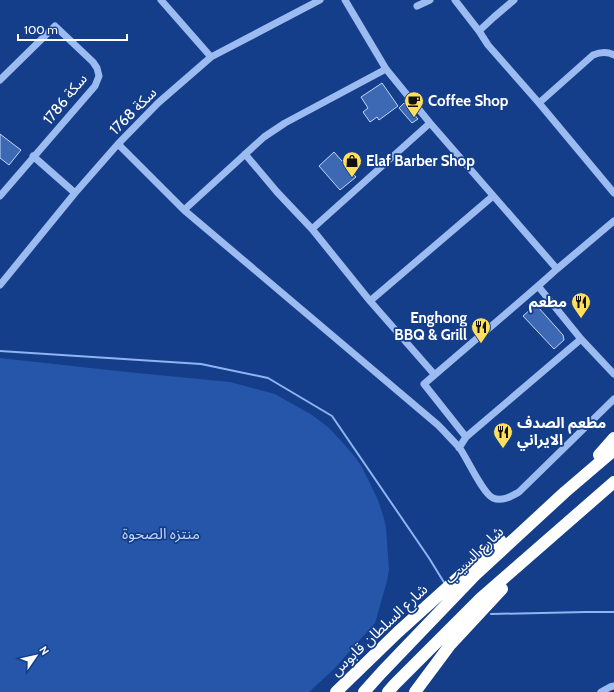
<svg xmlns="http://www.w3.org/2000/svg" width="614" height="692" viewBox="0 0 614 692" font-family="Cabin,'Noto Sans Arabic',sans-serif">
<style>
.green{fill:#2656a9}
.lines{fill:none;stroke-linecap:round;stroke-linejoin:round}
.stream{stroke:#8eb4f3;stroke-width:2}
.building{fill:#3d68b4;stroke:#c2d7fb}
.minor{stroke:#9cbbf0;stroke-width:7}
.highway{stroke:#fff;stroke-width:12}
.labels{text-anchor:middle;dominant-baseline:central;stroke-width:3.5;stroke-linejoin:round;paint-order:stroke}
.street-label{font-size:15px;fill:#fff;stroke:#143e8a}
.poi-label{font-size:15px;font-weight:bold;fill:#fff;stroke:#143e8a;text-anchor:start}
.park-label{font-size:15px;fill:#c2d7fb;stroke:#143e8a}
</style>
<rect width="100%" height="100%" fill="#143e8a"/>
<path class="green" d="M 0,358 L 127,372 L 230,382 L 275,394 L 312,415 L 328,427 L 343,443 L 355,457 L 362,467 L 378,500 L 383,515 L 386,527 L 387,542 L 389,570 L 387,581 L 375,623 L 334,669 L 309,692 L 0,692 Z"/>
<g class="lines">
<path class="stream" d="M 0,351 L 201,364 L 268,378 L 332,416 L 429,558 L 445,584
M 491,614 L 586,612 L 614,612"/>
</g>
<path class="building" d="M 382,83 L 398,106 L 379,120 L 377,117 L 370,122 L 363,112 L 368,108 L 361,97 Z
M 404,103 L 418,119 L 412,123 L 399,108 Z
M 0,134 L 13,144 L 21,150 L 9,165 L 0,158 Z
M 334,152 L 356,177 L 340,190 L 319,166 Z
M 533,307 L 538,307 L 563,335 L 564,340 L 554,349 L 523,316 Z"/>
<g class="lines">
<path class="minor" d="M 161,0 L 211,57
M 345,0 L 386,69 L 430,123 L 557,269
M 455,0 L 479,31
M 514,0 L 494,17 L 479,31 L 488,45 L 539,103 L 614,193
M 417,6 L 430,0
M 0,80 L 55,26 L 93,62 L 97,68 L 99,76 L 95,86 L 0,196
M 539,103 L 593,55 C 600,52 607,51 614,55
M 118,144 L 184,210 L 438,425 C 445,432 452,440 459,447 C 467,458 483,494 493,498 C 502,502 512,496 519,492 L 614,399
M 245,154 L 277,192 L 312,229 L 370,301 L 434,374
M 33,156 L 75,193
M 184,210 L 264,137 L 285,123 L 386,69
M 312,229 L 430,123
M 0,285 L 75,193 L 118,144 L 158,103 L 211,57 L 320,0
M 538,286 L 581,339 L 614,374
M 370,301 L 493,196
M 466,437 L 424,384 L 538,286 L 557,269 L 614,221
M 459,448 L 466,437 L 581,339
M 601,692 L 610,687 L 614,686"/>
<path class="highway" d="M 599,455 L 614,438
M 336,692 L 398,632 L 500,540
M 364,692 L 382,672 L 475,575 L 565,492 L 614,450
M 388,692 L 395,684 L 481,598 L 614,482
M 415,692 L 450,645 L 502,589"/>
</g>
<defs>
<g id="cafe-pin" transform="scale(1)"><path d="M0 17L-7.5 6A9.5 9.5 0 1 1 7.5 6Z" fill="#ffde5b" stroke="#143e8a"/><path d="M-5.5-4.5H6V0H3Q3 3.5 0 3.5H-2.5Q-5.5 3.5-5.5 0ZM3-3.2v2h1.7v-2ZM-6 4.5H4V6H-6Z" fill="#111"/></g>
<g id="shop-pin" transform="scale(1)"><path d="M0 17L-7.5 6A9.5 9.5 0 1 1 7.5 6Z" fill="#ffde5b" stroke="#143e8a"/><path d="M-5-2.5h2.3a2.7 3.5 0 0 1 5.4 0H5L5.5 6h-11ZM-1.5-2.5h3a1.5 2.3 0 0 0-3 0Z" fill="#111"/></g>
<g id="restaurant-pin" transform="scale(1)"><path d="M0 17L-7.5 6A9.5 9.5 0 1 1 7.5 6Z" fill="#ffde5b" stroke="#143e8a"/><path d="M-5-6h1v4h1v-4h1v4h1v-4h1v5L-1.5 .5V6h-2V.5L-5-1ZM5-6V6H3V1.5H1.5Q1.5-4 5-6Z" fill="#111"/></g>
</defs>
<g fill-rule="evenodd">
<use href="#cafe-pin" x="414" y="101"/>
<use href="#shop-pin" x="352" y="161"/>
<use href="#restaurant-pin" x="581" y="302"/>
<use href="#restaurant-pin" x="481" y="327"/>
<use href="#restaurant-pin" x="503" y="432"/>
</g>
<g class="labels">
<g class="street-label">
<text transform="translate(65 99) rotate(-51)">سكة 1786</text>
<text transform="translate(133 111) rotate(-45)">سكة 1768</text>
<text transform="translate(474 555) rotate(-44)">شارع السيب</text>
<text transform="translate(379 630) rotate(-43)">شارع السلطان قابوس</text>
</g>
<g class="poi-label">
<text x="428" y="101">Coffee Shop</text>
<text x="366" y="161">Elaf Barber Shop</text>
<text x="567" y="302" text-anchor="end">مطعم</text>
<text x="467" y="318" text-anchor="end">Enghong<tspan x="467" dy="17">BBQ &amp; Grill</tspan></text>
<text x="517" y="423">مطعم الصدف<tspan x="517" dy="17">الايراني</tspan></text>
</g>
<g class="park-label">
<text x="161" y="534">منتزه الصحوة</text>
</g>
</g>
<g transform="translate(36 656) rotate(56)" stroke="#143e8a" stroke-width="3" paint-order="stroke">
<path d="M0-3L7 15L0 10L-7 15Z" fill="#ffffff"/>
<text y="-6" font-size="11" font-weight="bold" text-anchor="middle" fill="#ffffff">N</text>
</g>
<path d="M18 34v6h109v-6" fill="none" stroke="#ffffff" stroke-width="2"/>
<text x="24" y="34" font-size="12" fill="#ffffff" stroke="#143e8a" stroke-width="3" paint-order="stroke">100 m</text>
</svg>
